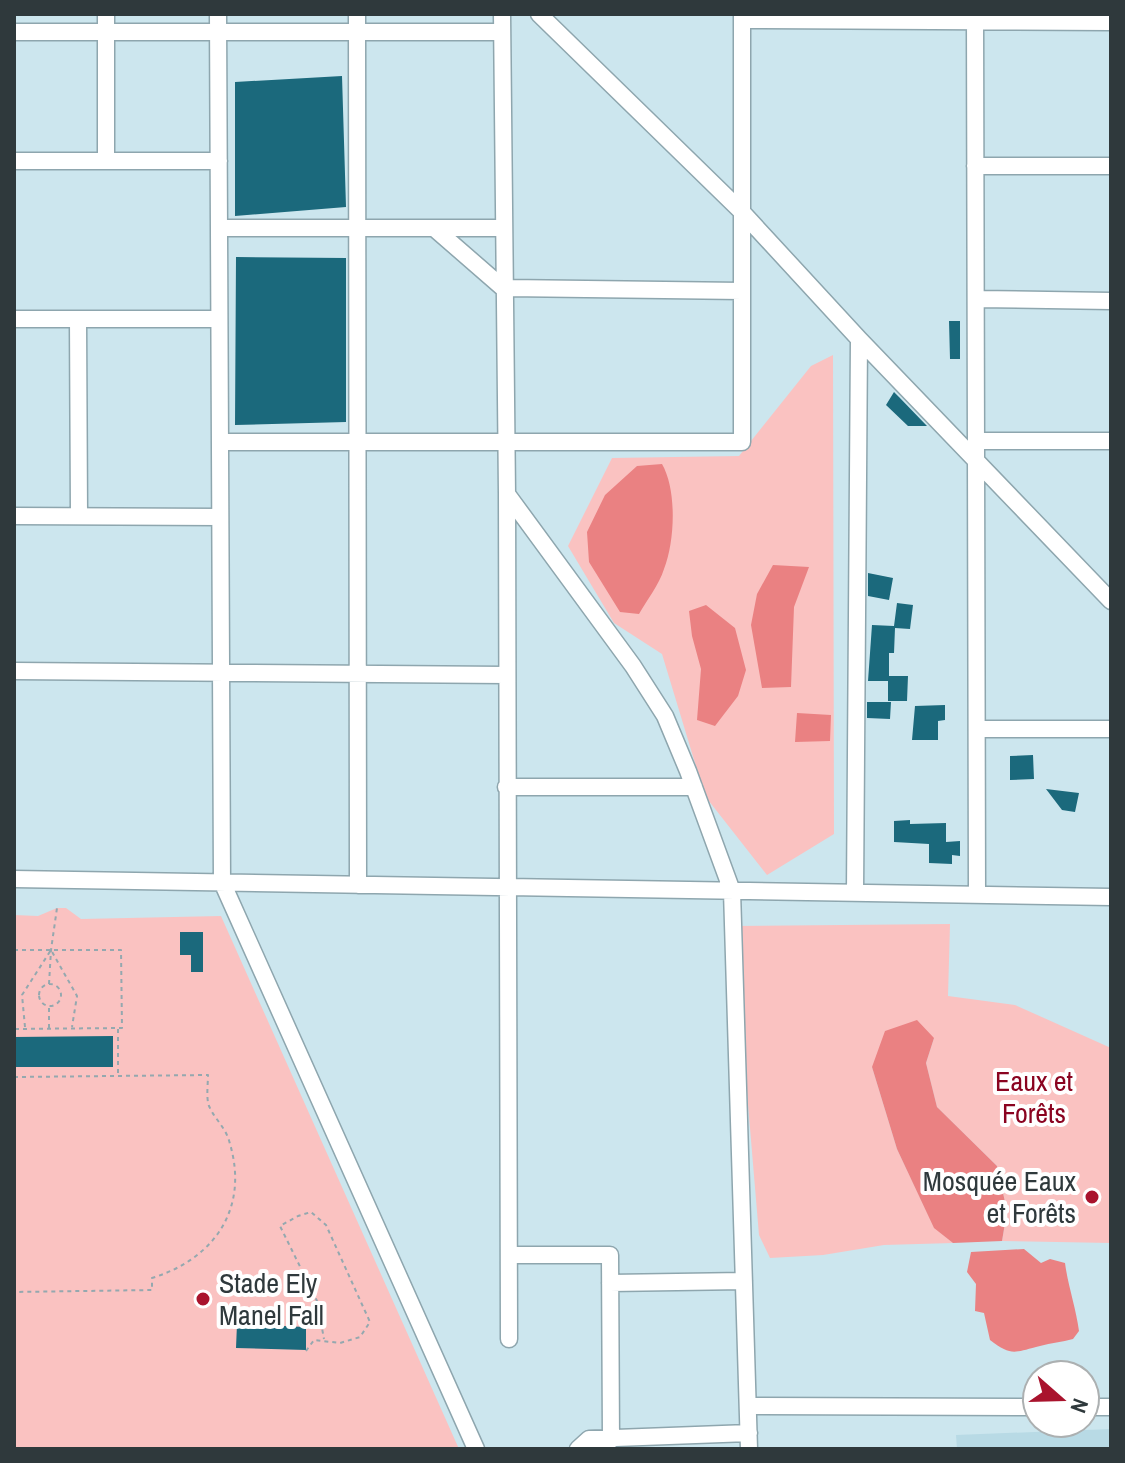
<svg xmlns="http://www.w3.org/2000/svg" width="1125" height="1463" viewBox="0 0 1125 1463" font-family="'Archivo Narrow',sans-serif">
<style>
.built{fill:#b8dae5}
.green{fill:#fac2c1}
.water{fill:#ea8182}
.building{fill:#1b697c}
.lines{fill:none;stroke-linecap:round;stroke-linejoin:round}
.minor-casing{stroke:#8ea6ae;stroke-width:19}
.path{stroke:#94a8af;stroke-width:2;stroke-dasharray:4 4;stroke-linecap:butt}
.minor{stroke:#fff;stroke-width:16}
.poi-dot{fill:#a9132d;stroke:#fff;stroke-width:3}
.labels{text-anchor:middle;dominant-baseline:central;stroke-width:8;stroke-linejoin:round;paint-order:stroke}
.park-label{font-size:28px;fill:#8a0320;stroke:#fff}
.poi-label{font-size:28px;fill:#2f393c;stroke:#fff;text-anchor:end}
</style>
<rect width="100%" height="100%" fill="#cce6ee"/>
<path class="built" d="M 1111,1429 L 1111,1449 L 957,1449 L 956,1435 Z"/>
<path class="green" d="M 833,355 L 834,834 L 767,875 L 705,796 L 662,654 L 614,623 L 568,546 L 612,458 L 739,456 L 811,366 Z
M 57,908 L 66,908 L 81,919 L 221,916 L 459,1449 L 14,1449 L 14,915 L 38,916 Z
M 950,924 L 948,996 L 1015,1005 L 1111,1048 L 1111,1243 L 1002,1241 L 1007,1211 L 997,1166 L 937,1107 L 926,1063 L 934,1038 L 872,1067 L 897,1149 L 934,1227 L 953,1243 L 884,1245 L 823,1255 L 770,1258 L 759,1235 L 733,926 Z"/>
<path class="water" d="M 662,464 C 677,490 675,541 664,569 C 659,585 647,600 639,614 L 620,612 L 589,562 L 587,532 L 605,495 L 637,466 Z
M 773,565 L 809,567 L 794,607 L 791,687 L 762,688 L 751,625 L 757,594 Z
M 706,605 L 735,628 L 746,670 L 738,696 L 715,726 L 697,720 L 701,669 L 692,636 L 689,611 Z
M 797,713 L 831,715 L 830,741 L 795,742 Z
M 917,1020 L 934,1038 L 926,1063 L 937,1107 L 997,1166 L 1007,1211 L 1002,1241 L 953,1243 L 934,1228 L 897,1149 L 872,1067 L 885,1031 Z
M 1024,1249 L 1041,1263 L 1050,1259 L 1065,1263 C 1068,1286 1076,1308 1079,1331 L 1073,1339 C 1062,1342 1051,1343 1040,1346 C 1015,1352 1012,1357 990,1340 L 984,1313 L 975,1311 L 976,1284 L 967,1272 L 971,1252 Z"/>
<path class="building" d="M 342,76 L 346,207 L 235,216 L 235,82 Z
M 236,257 L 346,258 L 346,422 L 235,425 Z
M 949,321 L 960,321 L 960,359 L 950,359 Z
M 894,392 L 899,397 L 927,426 L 908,426 L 886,405 Z
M 868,573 L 893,578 L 889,600 L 868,596 Z
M 897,603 L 913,605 L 910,629 L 895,628 L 894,653 L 889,653 L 889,676 L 908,676 L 907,701 L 888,701 L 888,681 L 868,681 L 872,625 L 894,626 Z
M 867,702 L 891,702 L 890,719 L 867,718 Z
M 945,705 L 945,720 L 938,721 L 938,740 L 912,740 L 915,706 Z
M 1033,755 L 1034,779 L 1010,780 L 1010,756 Z
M 1046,789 L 1079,793 L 1075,812 L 1062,810 Z
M 910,820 L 910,824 L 946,823 L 946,842 L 960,841 L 960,856 L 952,855 L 952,864 L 929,863 L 929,844 L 894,842 L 894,821 Z
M 180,932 L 203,932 L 203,972 L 191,972 L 191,955 L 180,955 Z
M 113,1036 L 113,1067 L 14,1067 L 14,1037 Z
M 237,1324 L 306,1327 L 306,1350 L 236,1348 Z"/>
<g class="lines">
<g class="minor-casing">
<path id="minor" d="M 106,14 L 106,161
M 218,14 L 222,882 L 476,1449
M 357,14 L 358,885
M 502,14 L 507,494 L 509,1339
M 539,14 L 742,212 L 859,339 L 1111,601
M 975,14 L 977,895
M 742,20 L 1111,22
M 14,32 L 502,32
M 14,161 L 219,161
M 975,166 L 1111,166
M 219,228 L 503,228
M 434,228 L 503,288 L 742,291
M 976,299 L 1111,301
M 14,319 L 219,319
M 78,319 L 79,516
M 976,441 L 1111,441
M 220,442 L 742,442 L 742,14
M 507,494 L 633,666 L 665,716 L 688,771 L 732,891 L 749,1449
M 14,516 L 220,517
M 14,671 L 506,675
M 977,729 L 1111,729
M 506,787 L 694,787
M 14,879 L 1111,897
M 855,893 L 859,339
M 509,1255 L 610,1255 L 611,1440
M 610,1283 L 744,1281
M 748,1406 L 1037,1407
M 1085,1407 L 1111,1407
M 578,1449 L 589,1439 L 749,1433"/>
</g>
<path class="path" d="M 14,950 L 121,950 L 122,1028 L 14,1029
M39 995a11 11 0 1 1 22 0a11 11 0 1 1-22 0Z
M 49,984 L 51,950 L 57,908
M 49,1008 L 49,1029
M 25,1027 L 22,995 L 51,950 L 77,996 L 72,1027
M 118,1029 L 118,1075
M 14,1077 L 208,1075 C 208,1084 206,1098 209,1106 C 215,1120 226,1127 230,1144 C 249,1209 214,1259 152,1278 L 152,1290 L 14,1292
M 306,1351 L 314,1340 L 340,1343 L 360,1337 L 370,1322 L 326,1225 L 311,1212 L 298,1216 L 280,1226 L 317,1301 L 324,1339"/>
<use href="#minor" class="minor"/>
</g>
<g class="poi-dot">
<circle cx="1092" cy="1197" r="8"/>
<circle cx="203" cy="1299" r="8"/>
</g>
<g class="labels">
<g class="park-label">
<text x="1034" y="1081">Eaux et<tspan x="1034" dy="32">Forêts</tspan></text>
</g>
<g class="poi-label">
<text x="1076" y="1181">Mosquée Eaux<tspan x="1076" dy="32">et Forêts</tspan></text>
<text x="219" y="1283" text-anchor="start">Stade Ely<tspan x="219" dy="32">Manel Fall</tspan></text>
</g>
</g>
<rect width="1125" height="1463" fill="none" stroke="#2f393c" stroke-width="32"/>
<g transform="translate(1061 1399) rotate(110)"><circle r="38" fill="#ffffff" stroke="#acb0b1" stroke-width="2"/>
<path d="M0-6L14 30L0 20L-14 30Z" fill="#a9132d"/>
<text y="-12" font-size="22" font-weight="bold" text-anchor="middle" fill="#2f393c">N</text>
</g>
</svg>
